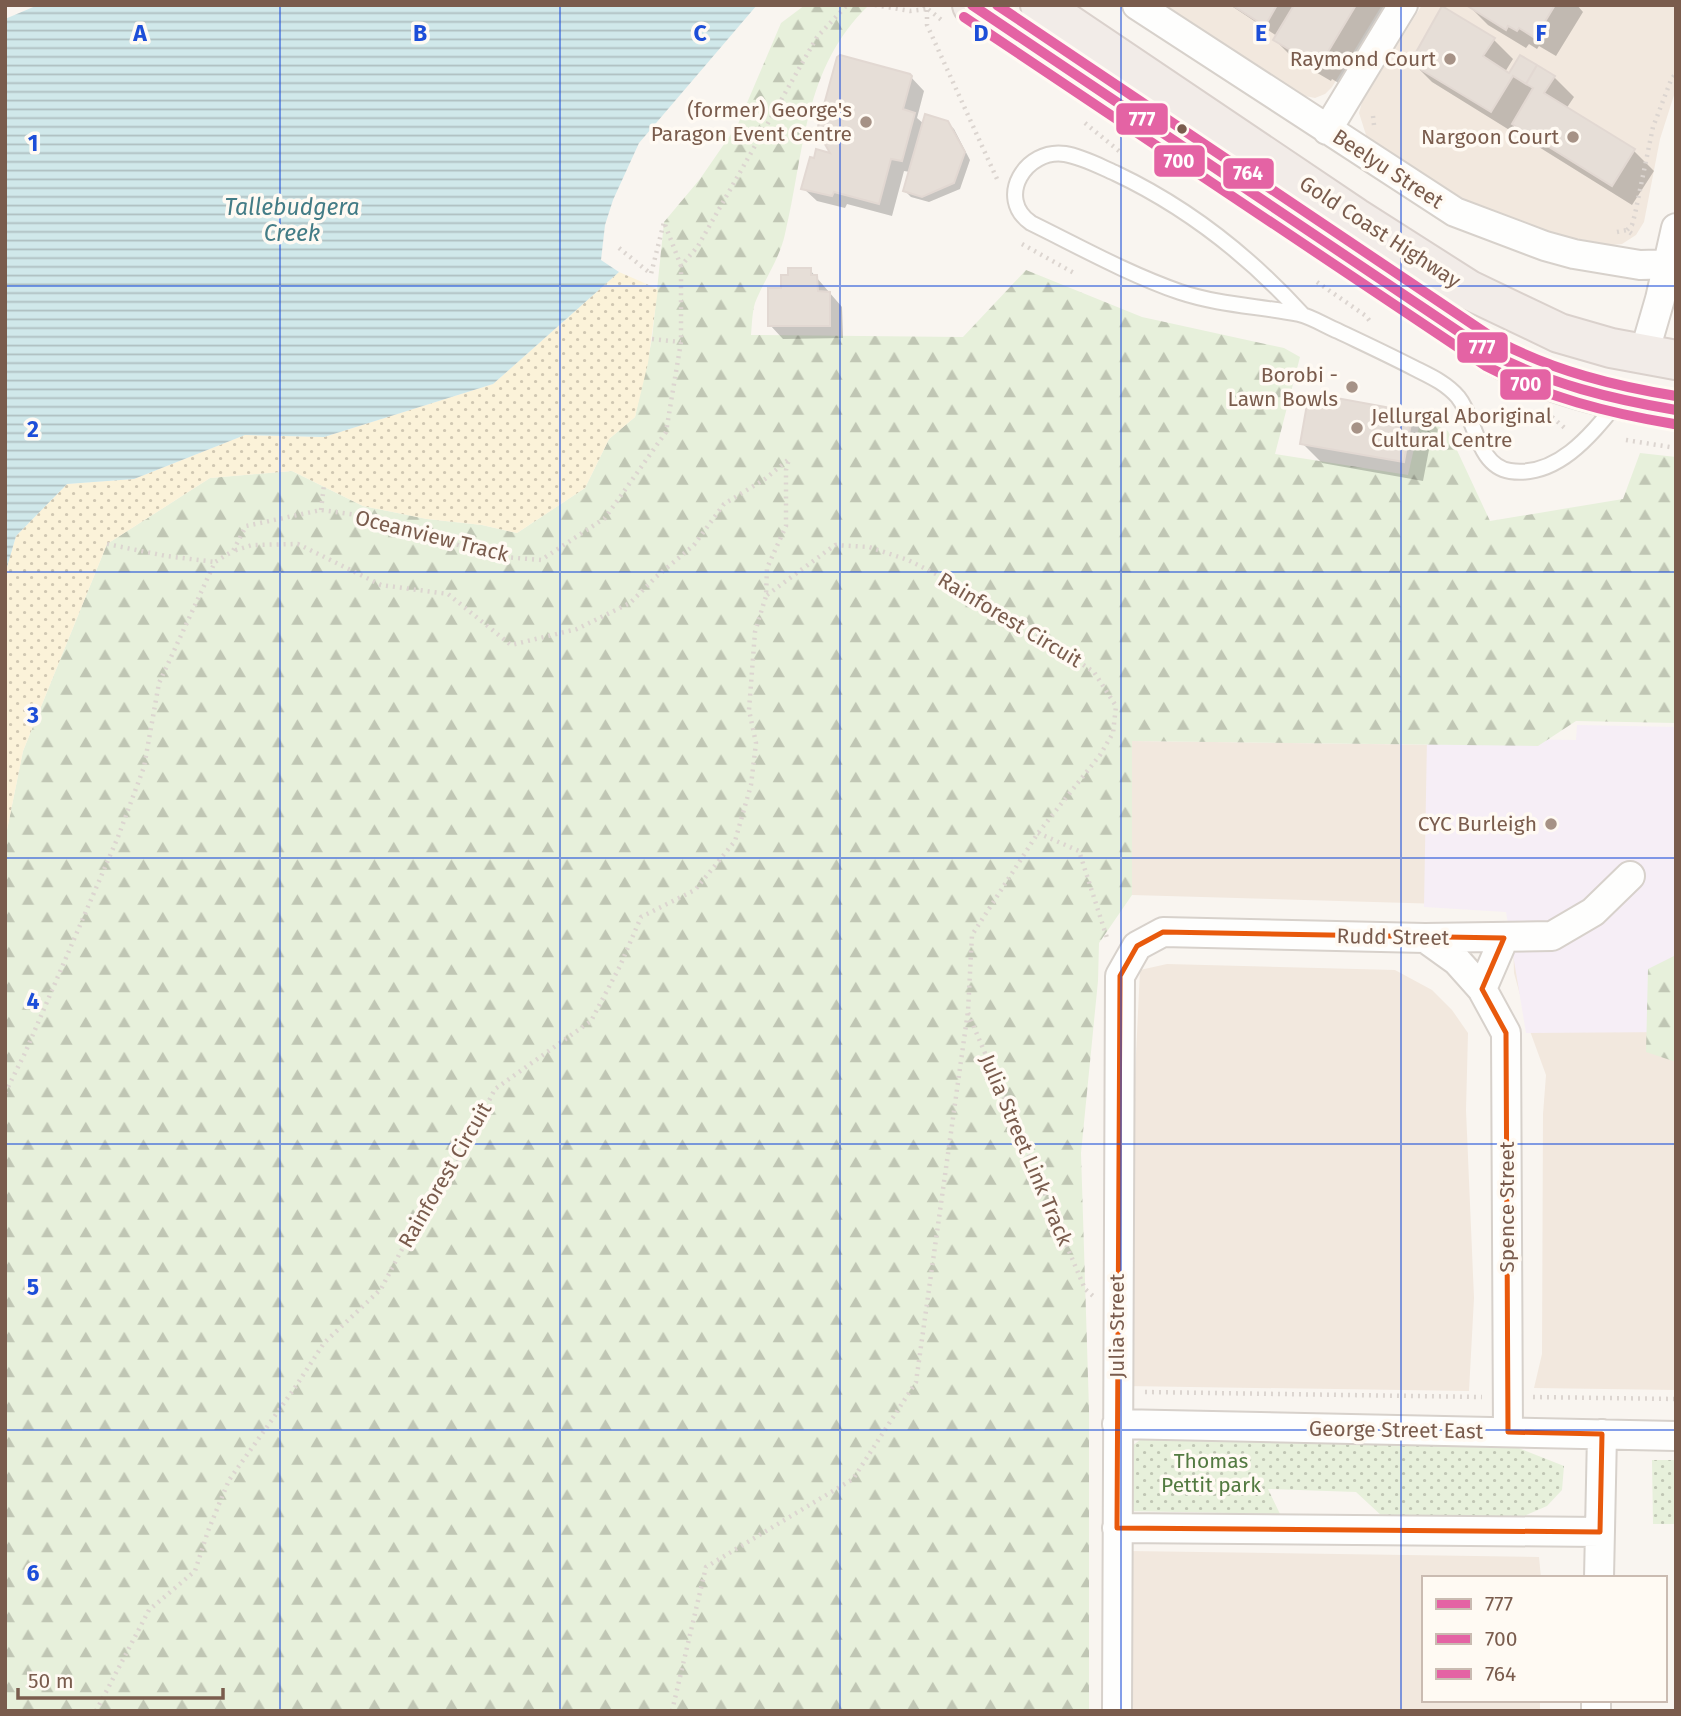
<svg xmlns="http://www.w3.org/2000/svg" width="1681" height="1716" viewBox="0 0 1681 1716" font-family="'Fira Sans',sans-serif">
<style>
.residential{fill:#f2e8de}
.education{fill:#f6eef6}
.green{fill:url(#green-dots)}
.forest{fill:url(#forest-firs)}
.sand{fill:url(#sand-dots)}
.water{fill:url(#water-rules)}
.shadow{fill:#0003}
.building{fill:#e6ded7;stroke:#e2d8d2;stroke-width:2}
.lines{fill:none;stroke-linecap:round;stroke-linejoin:round}
.service-casing{stroke:#d7d1cb;stroke-width:18}
.minor-casing{stroke:#d7d1cb;stroke-width:32}
.trunk-casing{stroke:#dad1cc;stroke-width:42}
.path{stroke:#dcd5d0;stroke-width:4.5;stroke-dasharray:2 5;stroke-linecap:butt}
.service{stroke:#fefefd;stroke-width:14}
.minor{stroke:#fefefd;stroke-width:28}
.trunk{stroke:#f2ece8;stroke-width:38}
.bus-1-casing{stroke:#fffaf3;stroke-width:16}
.bus-2-casing{stroke:#fffaf3;stroke-width:16}
.bus-3-casing{stroke:#fffaf3;stroke-width:16}
.bus-1{stroke:#e463a4;stroke-width:10}
.bus-2{stroke:#e463a4;stroke-width:10}
.bus-3{stroke:#e463a4;stroke-width:10}
.marked{fill:none;stroke:#e8590c;stroke-width:5;stroke-linejoin:round}
.grid{fill:none;stroke:#1d4ed8;stroke-width:2;stroke-opacity:0.55}
.poi-dot{fill:#a69286;stroke:#fffaf3;stroke-width:2.5}
.bus-dot{fill:#7a5c4d;stroke:#fffaf3;stroke-width:2.5}
.labels{text-anchor:middle;dominant-baseline:central;stroke-width:7;stroke-linejoin:round;paint-order:stroke}
.poi-label{font-size:21px;fill:#7a5c4d;stroke:#fffaf3;text-anchor:end}
.street-label{font-size:21px;fill:#7a5c4d;stroke:#fffaf3}
.park-label{font-size:21px;fill:#537a41;stroke:#fffaf3}
.water-label{font-size:23px;font-style:italic;fill:#437c86;stroke:#fffaf3}
.grid-label{font-size:23px;text-anchor:middle;font-weight:bold;fill:#1d4ed8;stroke:#fffaf3;stroke-width:7;stroke-linejoin:round;paint-order:stroke}
.line-badge{stroke:#fffaf3;stroke-width:2.5}
.badge-label{font-size:19px;text-anchor:middle;font-weight:bold;fill:#fff}
</style>
<defs>
<pattern id="green-dots" width="8" height="8" patternUnits="userSpaceOnUse" patternTransform="scale(1.75)"><rect width="8" height="8" fill="#e7f0db"/><path d="M2 2h.1M6 6h.1" fill="none" stroke="#c0c6b4" stroke-width="1.8" stroke-linecap="round"/></pattern>
<pattern id="forest-firs" width="22" height="20" patternUnits="userSpaceOnUse" patternTransform="scale(1.75)"><rect width="22" height="20" fill="#e7f0db"/><path d="M5 1l3.5 6h-7zM16 11l3.5 6h-7z" fill="#c0c6b4"/></pattern>
<pattern id="sand-dots" width="8" height="8" patternUnits="userSpaceOnUse" patternTransform="scale(1.75)"><rect width="8" height="8" fill="#fbf2d9"/><path d="M2 2h.1M6 6h.1" fill="none" stroke="#d0c7b2" stroke-width="1.8" stroke-linecap="round"/></pattern>
<pattern id="water-rules" width="6" height="5" patternUnits="userSpaceOnUse" patternTransform="scale(1.75)"><rect width="6" height="5" fill="#d0e8ea"/><path d="M0 2.5h6" fill="none" stroke="#aebfc0"/></pattern>
</defs>
<rect width="100%" height="100%" fill="#f9f5f0"/>
<path class="residential" d="M 1163,5 L 1382,5 L 1332,87 L 1325,94 L 1315,98 L 1295,94 Z
M 1422,5 L 1676,5 L 1676,89 L 1660,139 L 1644,222 L 1636,235 L 1622,244 L 1612,245 L 1563,236 L 1479,207 L 1384,154 L 1367,138 L 1359,113 L 1362,102 Z
M 1132,741 L 1676,748 L 1676,1390 L 1534,1388 L 1542,1354 L 1543,1114 L 1546,1075 L 1530,1031 L 1514,973 L 1512,906 L 1132,895 Z
M 1167,964 L 1395,970 L 1432,990 L 1452,1010 L 1468,1033 L 1466,1110 L 1474,1298 L 1469,1391 L 1126,1386 L 1128,1224 L 1140,970 Z
M 1128,1551 L 1539,1557 L 1541,1578 L 1424,1578 L 1424,1700 L 1540,1700 L 1540,1711 L 1125,1711 Z"/>
<path class="education" d="M 1577,725 L 1676,727 L 1676,1032 L 1526,1033 L 1506,912 L 1424,907 L 1427,738 L 1576,740 Z"/>
<path class="green" d="M 1151,1432 L 1511,1445 L 1564,1466 L 1562,1490 L 1547,1506 L 1522,1517 L 1383,1517 L 1356,1492 L 1268,1489 L 1280,1514 L 1125,1511 L 1125,1451 Z
M 1652,1460 L 1676,1460 L 1676,1524 L 1653,1524 Z"/>
<path class="forest" d="M 805,5 L 869,5 C 803,68 805,151 785,234 C 780,258 764,280 755,303 C 752,313 752,325 751,335 L 963,337 L 1026,270 L 1142,317 L 1284,348 L 1300,357 L 1275,454 L 1408,475 L 1421,418 L 1448,431 L 1490,521 L 1623,499 L 1640,453 L 1676,457 L 1676,723 L 1576,721 L 1538,746 L 1132,741 L 1132,895 L 1099,943 L 1098,981 L 1081,1153 L 1089,1409 L 1089,1711 L 5,1711 L 5,840 L 23,751 L 107,544 L 210,478 L 292,471 L 363,506 L 427,519 L 482,525 L 517,533 L 585,488 L 609,439 L 635,417 L 652,339 L 664,222 L 700,179 L 738,124 L 781,23 Z
M 1676,955 L 1676,1062 L 1646,1052 L 1648,969 Z"/>
<path class="sand" d="M 619,272 L 658,289 L 648,363 L 635,417 L 609,439 L 585,488 L 517,533 L 482,525 L 427,519 L 363,506 L 292,471 L 210,478 L 107,544 L 23,751 L 5,840 L 5,574 L 16,536 L 67,484 L 134,479 L 245,435 L 324,437 L 493,384 Z"/>
<path class="water" d="M 38,5 L 757,5 L 639,143 L 613,200 L 605,225 L 601,260 L 619,272 L 493,384 L 324,437 L 245,435 L 134,479 L 67,484 L 16,536 L 5,574 L 5,19 Z"/>
<path class="shadow" d="M 1230,5 L 1388,5 L 1340,84 L 1332,79 L 1331,81 L 1295,60 L 1275,40 L 1277,36 Z
M 1468,5 L 1577,5 L 1583,12 L 1556,56 L 1539,46 L 1537,49 L 1529,44 L 1526,48 L 1488,25 Z
M 1493,39 L 1513,59 L 1505,72 L 1510,75 L 1554,77 L 1574,97 L 1566,109 L 1634,151 L 1654,171 L 1632,205 L 1534,144 L 1515,125 L 1511,131 L 1432,82 L 1412,62 Z
M 909,75 L 924,91 L 917,118 L 924,124 L 947,122 L 954,129 L 970,160 L 960,189 L 929,202 L 911,197 L 905,191 L 910,172 L 904,171 L 892,216 L 847,204 L 845,208 L 817,201 L 803,188 Z
M 810,270 L 842,307 L 843,338 L 783,339 L 770,325 L 782,290 Z
M 1412,414 L 1432,434 L 1423,481 L 1322,463 L 1302,443 Z"/>
<path class="building" d="M 1232,5 L 1277,5 L 1265,26 Z
M 1294,5 L 1356,5 L 1320,65 L 1312,60 L 1311,62 L 1273,40 Z
M 1466,5 L 1555,5 L 1535,38 L 1519,28 L 1517,31 L 1508,26 L 1506,30 Z
M 1442,6 L 1495,38 L 1483,56 L 1509,73 L 1520,55 L 1537,65 L 1526,84 L 1513,76 L 1491,112 L 1410,63 Z
M 840,55 L 910,74 L 912,76 L 903,109 L 915,113 L 902,161 L 891,159 L 879,204 L 834,192 L 832,196 L 801,189 L 810,157 L 814,158 L 816,149 L 830,153 L 817,130 L 837,57 Z
M 1537,65 L 1555,76 L 1544,93 L 1635,149 L 1612,186 L 1512,124 L 1533,88 L 1526,84 Z
M 925,114 L 948,121 L 965,152 L 954,183 L 922,197 L 903,191 Z
M 788,268 L 811,268 L 811,275 L 817,275 L 818,291 L 830,292 L 830,326 L 768,326 L 768,288 L 781,288 L 781,275 L 788,275 Z
M 1309,393 L 1413,412 L 1404,462 L 1300,444 Z"/>
<g class="lines">
<g class="service-casing">
<path id="service" d="M 1302,314 C 1249,256 1187,207 1115,173 C 1099,166 1083,157 1065,154 C 1026,148 995,198 1031,223 C 1080,247 1128,274 1180,292 C 1219,305 1259,306 1299,314 C 1312,317 1326,326 1338,331 C 1363,343 1389,355 1414,368 C 1430,376 1446,383 1458,397 C 1476,419 1477,466 1510,471 C 1557,478 1591,435 1617,403"/>
</g>
<g class="minor-casing">
<path id="minor" d="M 1137,5 L 1455,212 L 1545,246 L 1574,254 L 1640,265 L 1676,264
M 1327,130 L 1403,5
M 1644,354 L 1660,299 L 1676,228
M 1425,938 L 1457,961 L 1482,989 L 1506,1033 L 1508,1432
M 1482,989 L 1504,938
M 1117,1424 L 1676,1436
M 1117,1528 L 1600,1532
M 1599,1578 L 1602,1434
M 1117,1711 L 1120,976 L 1137,946 L 1163,932 L 1425,938 L 1552,936 L 1593,912 L 1630,876
M 1596,1711 L 1596,1700"/>
</g>
<g class="trunk-casing">
<path id="trunk" d="M 972,5 L 1492,354 C 1549,386 1611,400 1676,410
M 1040,5 L 1356,218 L 1469,290 L 1559,333 L 1611,348 L 1676,360"/>
</g>
<path class="path" d="M 875,5 L 910,11 L 926,9
M 923,5 L 944,22
M 927,10 L 927,25 L 997,179
M 1373,116 L 1374,125
M 1085,123 L 1119,151
M 1627,230 L 1632,225 L 1635,214 L 1653,127 L 1671,80 L 1676,73
M 1617,232 L 1627,230 L 1632,234
M 1022,244 L 1074,273
M 619,248 L 651,274 L 664,222 L 681,266
M 1317,282 L 1366,316 L 1372,324
M 652,339 L 681,342
M 1552,417 L 1567,430
M 1626,440 L 1676,448
M 321,510 L 324,485
M 107,544 L 166,556 L 215,562
M 1038,833 L 1079,851 L 1108,941
M 968,1013 L 1085,1289 L 1093,1296
M 5,1093 L 25,1053 L 118,837 L 144,767 L 159,683 L 215,562 L 233,551 L 246,526 L 321,510 L 372,517 L 492,556 L 541,560 L 605,518 L 666,432 L 681,342 L 681,266 L 698,246 L 817,37 L 847,5
M 1145,1392 L 1482,1397
M 1533,1397 L 1676,1399
M 96,1711 L 149,1610 L 195,1571 L 208,1531 L 229,1480 L 294,1389 L 324,1343 L 381,1289 L 419,1217 L 457,1163 L 495,1089 L 591,1021 L 620,966 L 641,917 L 695,890 L 735,841 L 751,785 L 756,743 L 749,710 L 755,632 L 766,596 L 767,568 L 786,526 L 786,470 L 789,459 L 765,479 L 724,504 L 694,545 L 656,577 L 630,603 L 577,629 L 511,645 L 448,594 L 381,585 L 298,544 L 252,545 L 233,551
M 672,1711 L 706,1567 L 853,1479 L 916,1382 L 968,1011 L 972,935 L 1038,833 L 1100,755 L 1113,733 L 1116,706 L 1094,672 L 978,595 L 908,560 L 869,547 L 835,545 L 767,595"/>
<use href="#service" class="service"/>
<use href="#minor" class="minor"/>
<use href="#trunk" class="trunk"/>
<g class="bus-1-casing">
<path id="bus-1" d="M 972,5 L 1492,354 C 1550,384 1611,399 1676,410"/>
</g>
<g class="bus-2-casing">
<path id="bus-2" d="M 964,17 L 1486,366 C 1545,397 1608,413 1674,424"/>
</g>
<g class="bus-3-casing">
<path id="bus-3" d="M 997,5 L 1499,342 C 1555,371 1614,386 1676,396"/>
</g>
<use href="#bus-1" class="bus-1"/>
<use href="#bus-2" class="bus-2"/>
<use href="#bus-3" class="bus-3"/>
</g>
<path class="marked" d="M 1163,932 L 1504,938 L 1482,989 L 1506,1033 L 1508,1432 L 1602,1434 L 1600,1532 L 1117,1528 L 1120,976 L 1137,946 Z"/>
<path class="grid" d="M 280,5 L 280,1711M 560,5 L 560,1711M 840,5 L 840,1711M 1121,5 L 1121,1711M 1401,5 L 1401,1711M 5,286 L 1676,286M 5,572 L 1676,572M 5,858 L 1676,858M 5,1144 L 1676,1144M 5,1430 L 1676,1430"/>
<g class="poi-dot">
<circle cx="1450" cy="59" r="7"/>
<circle cx="866" cy="122" r="7"/>
<circle cx="1573" cy="137" r="7"/>
<circle cx="1352" cy="387" r="7"/>
<circle cx="1357" cy="428" r="7"/>
<circle cx="1551" cy="824" r="7"/>
</g>
<circle class="bus-dot" cx="1182" cy="129" r="6"/>
<g class="labels">
<g class="poi-label">
<text x="1436" y="59">Raymond Court</text>
<text x="852" y="110">(former) George's<tspan x="852" dy="24">Paragon Event Centre</tspan></text>
<text x="1559" y="137">Nargoon Court</text>
<text x="1338" y="375">Borobi -<tspan x="1338" dy="24">Lawn Bowls</tspan></text>
<text x="1371" y="416" text-anchor="start">Jellurgal Aboriginal<tspan x="1371" dy="24">Cultural Centre</tspan></text>
<text x="1537" y="824">CYC Burleigh</text>
</g>
<g class="street-label">
<text transform="translate(1388 169) rotate(33)">Beelyu Street</text>
<text transform="translate(1380 232) rotate(33)">Gold Coast Highway</text>
<text transform="translate(432 536) rotate(14)">Oceanview Track</text>
<text transform="translate(1010 620) rotate(31)">Rainforest Circuit</text>
<text transform="translate(1393 937) rotate(1)">Rudd Street</text>
<text transform="translate(1026 1150) rotate(67)">Julia Street Link Track</text>
<text transform="translate(445 1175) rotate(-60)">Rainforest Circuit</text>
<text transform="translate(1507 1207) rotate(-90)">Spence Street</text>
<text transform="translate(1117 1326) rotate(-90)">Julia Street</text>
<text transform="translate(1396 1430) rotate(1)">George Street East</text>
</g>
<g class="park-label">
<text x="1211" y="1461">Thomas<tspan x="1211" dy="24">Pettit park</tspan></text>
</g>
<g class="water-label">
<text x="292" y="207">Tallebudgera<tspan x="292" dy="26">Creek</tspan></text>
</g>
</g>
<g class="grid-label">
<text x="140" y="41">A</text>
<text x="420" y="41">B</text>
<text x="700" y="41">C</text>
<text x="981" y="41">D</text>
<text x="1261" y="41">E</text>
<text x="1541" y="41">F</text>
<text x="33" y="151">1</text>
<text x="33" y="437">2</text>
<text x="33" y="723">3</text>
<text x="33" y="1009">4</text>
<text x="33" y="1295">5</text>
<text x="33" y="1581">6</text>
</g>
<g class="line-badge">
<rect x="1115" y="102" width="54" height="34" rx="7" fill="#e463a4"/>
<rect x="1153" y="144" width="53" height="34" rx="7" fill="#e463a4"/>
<rect x="1222" y="157" width="53" height="33" rx="7" fill="#e463a4"/>
<rect x="1456" y="331" width="53" height="33" rx="7" fill="#e463a4"/>
<rect x="1499" y="368" width="53" height="33" rx="7" fill="#e463a4"/>
</g>
<g class="badge-label">
<text x="1142" y="126">777</text>
<text x="1179" y="168">700</text>
<text x="1248" y="180">764</text>
<text x="1482" y="354">777</text>
<text x="1526" y="391">700</text>
</g>
<rect width="1681" height="1716" fill="none" stroke="#7a5c4d" stroke-width="14"/>
<rect x="1422" y="1576" width="245" height="126" fill="#fffaf3" stroke="#cabbb1" stroke-width="2"/>
<rect x="1436" y="1599" width="35" height="10" fill="#e463a4" stroke="#cabbb1" stroke-width="2"/>
<text x="1485" y="1611" font-size="21" fill="#7a5c4d">777</text>
<rect x="1436" y="1634" width="35" height="10" fill="#e463a4" stroke="#cabbb1" stroke-width="2"/>
<text x="1485" y="1646" font-size="21" fill="#7a5c4d">700</text>
<rect x="1436" y="1669" width="35" height="10" fill="#e463a4" stroke="#cabbb1" stroke-width="2"/>
<text x="1485" y="1681" font-size="21" fill="#7a5c4d">764</text>
<path d="M18 1688v10h205v-10" fill="none" stroke="#7a5c4d" stroke-width="3.5"/>
<text x="28" y="1688" font-size="21" fill="#7a5c4d" stroke="#fffaf3" stroke-width="5" paint-order="stroke">50 m</text>
</svg>
